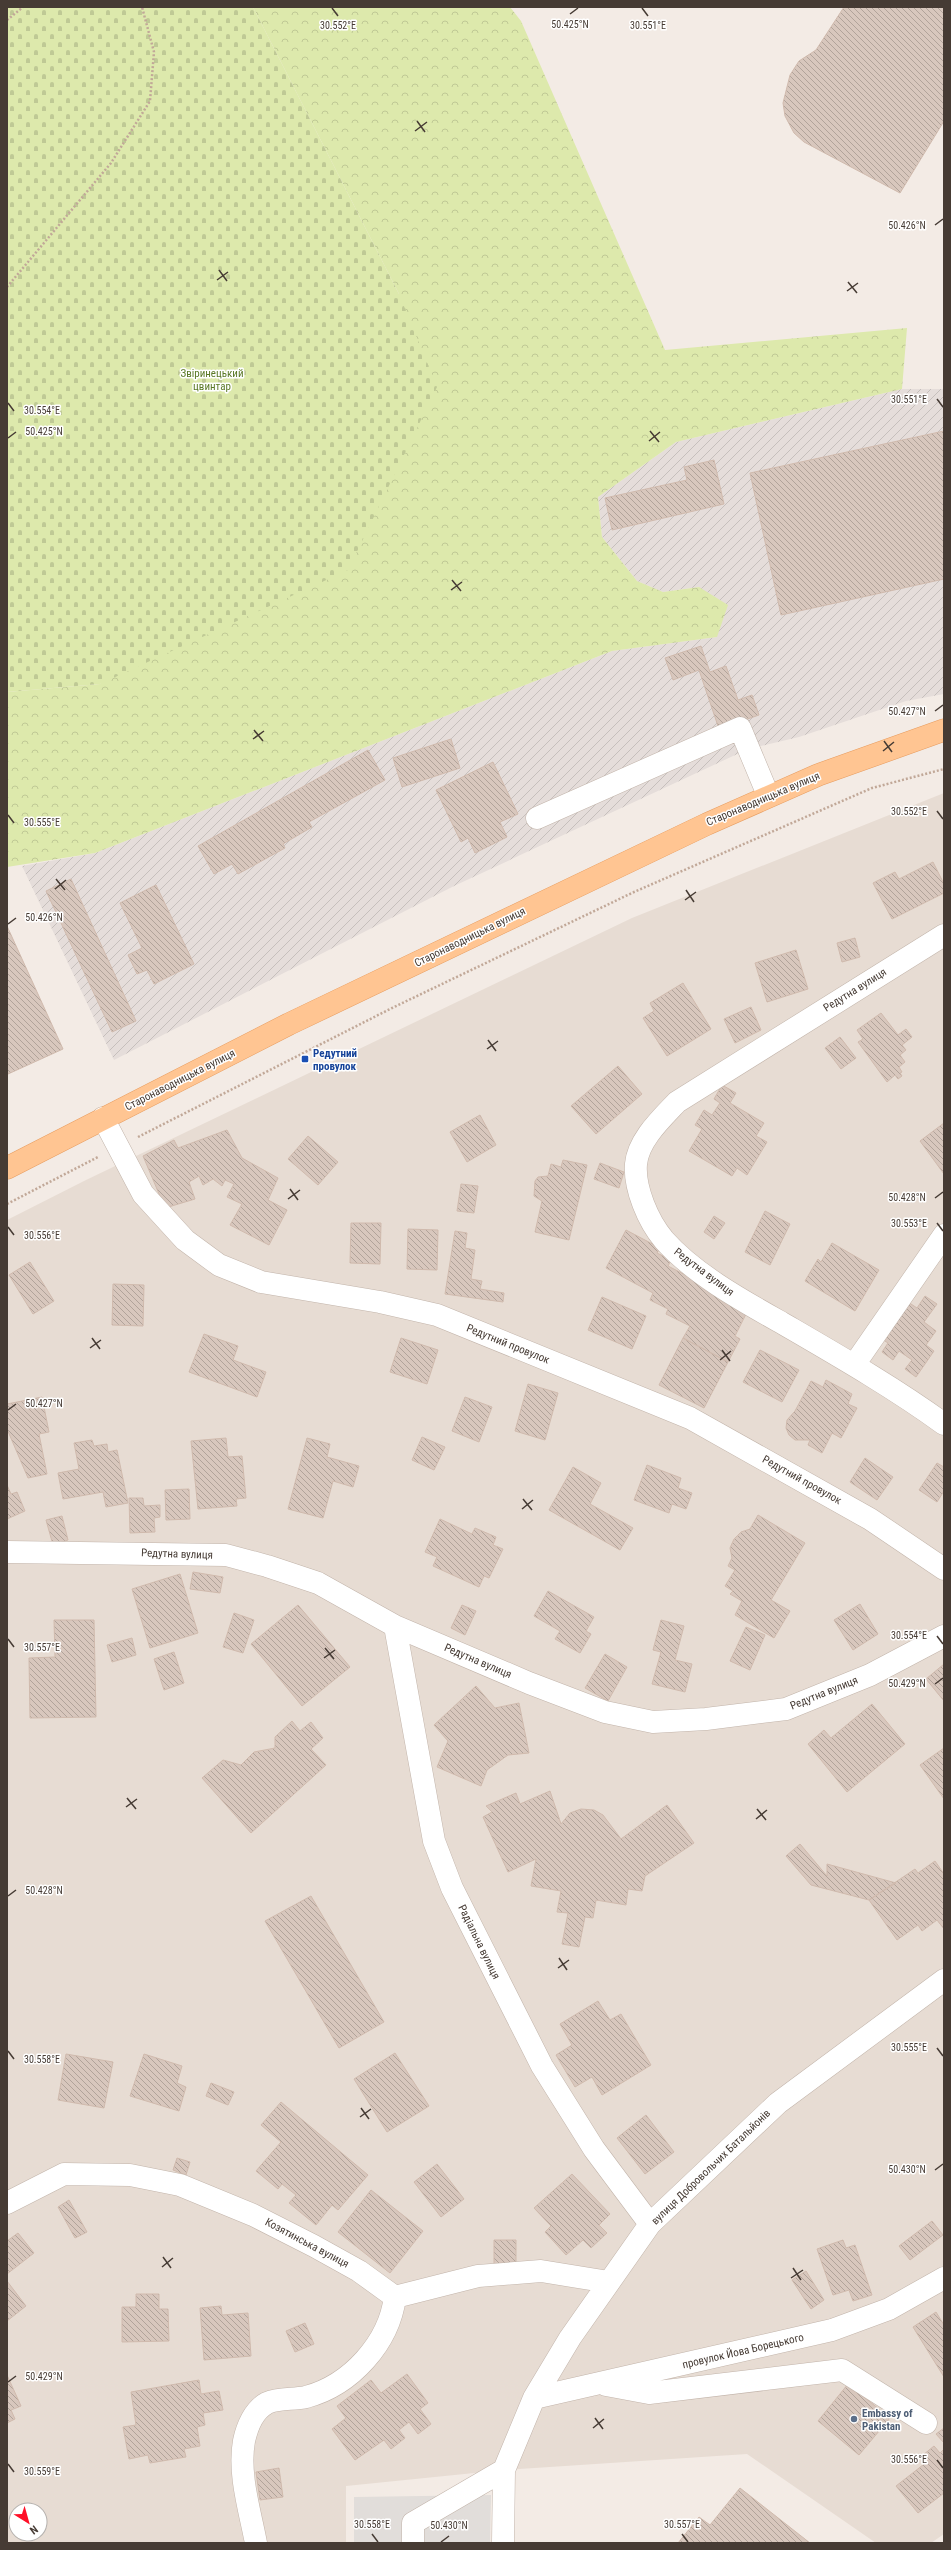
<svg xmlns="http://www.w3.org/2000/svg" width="951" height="2550" viewBox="0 0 951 2550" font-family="'Roboto Condensed',sans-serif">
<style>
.residential{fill:#e7dcd3;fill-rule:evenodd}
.industrial{fill:url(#industrial-furrows)}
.forest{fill:url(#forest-crowns)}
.cemetery{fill:url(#cemetery-stones)}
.parking{fill:#e1ddda}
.building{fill:url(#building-back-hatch);stroke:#d0baad}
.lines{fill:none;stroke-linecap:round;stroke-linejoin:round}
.minor-casing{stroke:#c2b4aa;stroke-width:23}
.major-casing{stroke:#e79c5f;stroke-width:23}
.path{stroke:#c1a898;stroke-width:2.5;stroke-dasharray:2 2;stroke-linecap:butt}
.minor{stroke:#fff;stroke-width:22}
.major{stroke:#ffc592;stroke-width:22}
.ticks{fill:none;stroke:#463b34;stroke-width:1.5}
.transit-dot{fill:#1a4fb4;stroke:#fff;stroke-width:1.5}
.service-dot{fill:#5c6f8a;stroke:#fff;stroke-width:1.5}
.labels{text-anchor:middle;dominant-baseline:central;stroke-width:3;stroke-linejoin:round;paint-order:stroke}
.park-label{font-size:11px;fill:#5a7926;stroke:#fff}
.street-label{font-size:11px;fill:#463b34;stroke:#fff}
.transit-label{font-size:11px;font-weight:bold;fill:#164399;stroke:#fff;text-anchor:start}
.service-label{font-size:11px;font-weight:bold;fill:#4e5e75;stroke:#fff;text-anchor:start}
.ticks-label{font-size:10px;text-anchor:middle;fill:#463b34;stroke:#fff;stroke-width:3;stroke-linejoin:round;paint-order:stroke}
</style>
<defs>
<pattern id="industrial-furrows" width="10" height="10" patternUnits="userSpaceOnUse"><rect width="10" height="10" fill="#e5ddda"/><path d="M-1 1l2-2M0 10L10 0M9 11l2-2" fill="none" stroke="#c6bfbc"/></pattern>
<pattern id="forest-crowns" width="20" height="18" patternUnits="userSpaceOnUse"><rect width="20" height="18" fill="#dde9ac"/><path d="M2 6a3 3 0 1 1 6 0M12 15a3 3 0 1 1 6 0" fill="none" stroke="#bfc995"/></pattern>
<pattern id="cemetery-stones" width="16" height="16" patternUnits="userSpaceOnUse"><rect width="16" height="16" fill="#dde9ac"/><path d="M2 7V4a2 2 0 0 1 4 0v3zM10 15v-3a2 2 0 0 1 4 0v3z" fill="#bfc995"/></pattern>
<pattern id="building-back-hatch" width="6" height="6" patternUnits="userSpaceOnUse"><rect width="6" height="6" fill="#d8c7bd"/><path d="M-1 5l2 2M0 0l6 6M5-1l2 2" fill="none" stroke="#b1a39a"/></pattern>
</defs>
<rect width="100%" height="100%" fill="#f3ebe5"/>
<path class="residential" d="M 944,793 L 944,2534 L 931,2543 L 876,2543 L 747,2454 L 504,2470 L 346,2486 L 346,2543 L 7,2543 L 7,1220 L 86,1180 L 632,918 ZM 16,2510 L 40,2510 L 40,2534 L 16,2534 Z"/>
<path class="industrial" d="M 902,389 L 944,389 L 944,694 L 906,701 L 799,737 L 748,749 L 454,886 L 114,1060 L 22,866 L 95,853 L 612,651 L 717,637 L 699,587 L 663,592 L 637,581 L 602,537 L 598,497 L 676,442 Z"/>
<path class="forest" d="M 253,7 L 510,7 L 521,21 L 665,350 L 907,328 L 902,389 L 676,442 L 598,497 L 602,537 L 637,581 L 663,592 L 699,587 L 728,605 L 717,637 L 612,651 L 95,853 L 7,867 L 7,692 L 100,684 L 399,294 Z"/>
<path class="cemetery" d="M 7,7 L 253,7 L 399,294 L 437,387 L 348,570 L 100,684 L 7,692 Z"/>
<path class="parking" d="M 491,2495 L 490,2543 L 354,2543 L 354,2497 Z"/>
<path class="building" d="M 844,7 L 944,7 L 944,121 L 900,193 L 804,142 L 794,133 L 785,116 L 783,103 L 790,75 L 799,61 L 816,50 Z
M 944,431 L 944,579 L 781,615 L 750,473 Z
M 714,460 L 724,504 L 612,530 L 605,498 L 687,480 L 684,467 Z
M 701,646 L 710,672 L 726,666 L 738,700 L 752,695 L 759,715 L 719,729 L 699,670 L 673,680 L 665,658 Z
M 451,739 L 460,768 L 402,787 L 393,758 Z
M 368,750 L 385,780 L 309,822 L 312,827 L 283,844 L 285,848 L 238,874 L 232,864 L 214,874 L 198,846 Z
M 493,762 L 518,814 L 500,822 L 507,837 L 475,853 L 468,838 L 461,842 L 436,790 Z
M 933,862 L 944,884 L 944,893 L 892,919 L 873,883 L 895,872 L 899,879 Z
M 71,879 L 136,1021 L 112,1032 L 46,891 Z
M 156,885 L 194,964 L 154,984 L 147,970 L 137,974 L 128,955 L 142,948 L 120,903 Z
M 7,926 L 63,1049 L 8,1074 L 7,1071 Z
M 855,938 L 860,957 L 842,962 L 837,943 Z
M 796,950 L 808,989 L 767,1002 L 755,963 Z
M 683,983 L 711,1029 L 667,1056 L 643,1018 L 654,1011 L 650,1003 Z
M 751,1007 L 761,1030 L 735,1043 L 724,1019 Z
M 881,1013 L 898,1035 L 906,1029 L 912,1037 L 902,1045 L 906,1050 L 900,1055 L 905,1062 L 899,1067 L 902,1072 L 900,1073 L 902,1076 L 898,1079 L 895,1075 L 887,1082 L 858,1042 L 863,1039 L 857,1030 Z
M 840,1037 L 856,1058 L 841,1069 L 825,1048 Z
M 618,1066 L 642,1094 L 596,1134 L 571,1106 Z
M 722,1085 L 736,1093 L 730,1103 L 764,1123 L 756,1136 L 767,1142 L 747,1175 L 737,1168 L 732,1176 L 689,1151 L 702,1129 L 695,1125 L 704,1110 L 712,1115 L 720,1103 L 714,1099 Z
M 480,1115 L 496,1145 L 467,1162 L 450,1132 Z
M 944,1123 L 944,1174 L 920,1141 Z
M 227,1130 L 242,1158 L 278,1178 L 268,1200 L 287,1210 L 269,1245 L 230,1225 L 242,1204 L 227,1197 L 234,1184 L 225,1180 L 222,1186 L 213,1179 L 203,1185 L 199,1176 L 189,1182 L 195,1199 L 165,1208 L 143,1156 L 174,1140 L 178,1148 Z
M 308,1136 L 338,1162 L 318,1185 L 288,1159 Z
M 563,1160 L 587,1165 L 569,1240 L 535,1232 L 542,1201 L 534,1196 L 535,1181 L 538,1177 L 548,1176 L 551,1164 L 561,1167 Z
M 600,1163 L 624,1172 L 619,1188 L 594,1179 Z
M 461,1184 L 478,1186 L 474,1213 L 457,1211 Z
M 765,1211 L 790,1224 L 770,1265 L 745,1252 Z
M 714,1216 L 725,1223 L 714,1239 L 704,1232 Z
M 351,1223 L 381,1223 L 380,1264 L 350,1263 Z
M 408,1229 L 438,1230 L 437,1270 L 407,1269 Z
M 626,1230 L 660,1248 L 657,1253 L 671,1260 L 668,1266 L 749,1308 L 735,1336 L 740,1339 L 728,1362 L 683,1338 L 690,1326 L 666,1314 L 668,1309 L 650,1300 L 653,1293 L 606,1268 Z
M 455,1231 L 467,1233 L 465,1248 L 475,1250 L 471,1279 L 482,1281 L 480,1289 L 504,1293 L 503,1302 L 445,1294 Z
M 832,1243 L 879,1270 L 855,1311 L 805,1281 L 818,1259 L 821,1262 Z
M 30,1262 L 54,1301 L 33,1314 L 9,1275 Z
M 113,1284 L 144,1285 L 143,1326 L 112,1325 Z
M 925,1296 L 937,1304 L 924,1322 L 936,1331 L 926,1345 L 934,1351 L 916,1377 L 905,1369 L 912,1360 L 899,1351 L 893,1360 L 882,1352 L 888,1343 L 882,1339 L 908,1302 L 917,1308 Z
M 602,1297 L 646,1316 L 632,1349 L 588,1330 Z
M 204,1334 L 238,1346 L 233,1360 L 266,1372 L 257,1397 L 189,1372 Z
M 401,1338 L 438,1350 L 427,1384 L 390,1372 Z
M 683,1338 L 728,1362 L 704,1408 L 659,1385 Z
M 760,1350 L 799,1370 L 782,1402 L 743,1382 Z
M 826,1380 L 852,1394 L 848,1404 L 857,1408 L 841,1438 L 832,1433 L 822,1453 L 808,1445 L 810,1440 L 795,1440 L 789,1435 L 786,1428 L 787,1420 L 795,1411 L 811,1381 L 823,1387 Z
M 528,1384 L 558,1393 L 545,1440 L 515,1431 Z
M 42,1397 L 49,1432 L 39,1434 L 47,1474 L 28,1478 L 7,1429 L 7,1404 Z
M 465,1397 L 492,1407 L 479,1442 L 452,1431 Z
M 422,1437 L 445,1447 L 434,1470 L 412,1460 Z
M 226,1438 L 228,1457 L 242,1456 L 246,1498 L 236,1499 L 237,1506 L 198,1509 L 191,1441 Z
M 307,1438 L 330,1444 L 327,1457 L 359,1466 L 353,1487 L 333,1481 L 323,1518 L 288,1509 Z
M 92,1440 L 94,1446 L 107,1444 L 108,1452 L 117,1450 L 128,1503 L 106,1507 L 103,1492 L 63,1499 L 58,1473 L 79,1469 L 74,1443 Z
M 865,1458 L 893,1477 L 877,1500 L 850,1482 Z
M 937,1463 L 944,1467 L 944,1491 L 937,1502 L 919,1490 Z
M 647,1465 L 681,1478 L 678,1488 L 692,1493 L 686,1509 L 672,1504 L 669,1513 L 634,1500 Z
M 573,1467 L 601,1483 L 590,1504 L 633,1528 L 620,1550 L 549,1510 Z
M 7,1485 L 11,1494 L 17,1492 L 25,1511 L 7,1519 Z
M 189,1489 L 190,1519 L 166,1520 L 165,1490 Z
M 129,1498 L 143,1498 L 144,1506 L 160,1505 L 160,1517 L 154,1518 L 155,1532 L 130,1533 Z
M 758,1515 L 805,1543 L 771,1600 L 790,1611 L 774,1638 L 735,1615 L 742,1601 L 730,1594 L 733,1591 L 725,1586 L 735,1570 L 728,1566 L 732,1558 L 730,1548 L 734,1539 L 741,1532 L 750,1529 Z
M 62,1516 L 68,1540 L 53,1545 L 46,1520 Z
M 440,1519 L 472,1534 L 475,1528 L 496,1537 L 493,1545 L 503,1549 L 489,1578 L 484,1576 L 479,1587 L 433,1566 L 437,1557 L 425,1552 Z
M 193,1572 L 223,1577 L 220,1593 L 190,1589 Z
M 180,1574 L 198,1633 L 150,1648 L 132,1589 Z
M 548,1591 L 594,1617 L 586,1631 L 591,1634 L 580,1653 L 555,1639 L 560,1631 L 534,1616 Z
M 860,1604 L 878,1634 L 853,1650 L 834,1620 Z
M 298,1605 L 350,1667 L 302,1706 L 251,1644 Z
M 462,1605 L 476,1611 L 465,1635 L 451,1628 Z
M 234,1613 L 254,1620 L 243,1653 L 223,1647 Z
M 54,1620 L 94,1620 L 96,1717 L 30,1718 L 29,1658 L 55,1657 Z
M 661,1620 L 684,1626 L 675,1660 L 692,1664 L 685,1692 L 652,1684 L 661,1652 L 653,1650 Z
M 746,1627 L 765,1635 L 750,1670 L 730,1661 Z
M 132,1638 L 136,1655 L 112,1662 L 107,1645 Z
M 174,1652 L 184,1683 L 164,1690 L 154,1659 Z
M 605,1654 L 627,1667 L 608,1701 L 585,1688 Z
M 944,1664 L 944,1701 L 926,1679 Z
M 476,1686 L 495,1708 L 519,1703 L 529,1753 L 508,1755 L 487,1770 L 481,1786 L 437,1767 L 448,1741 L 434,1725 Z
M 872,1704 L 905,1744 L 847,1792 L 808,1744 L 824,1730 L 831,1738 Z
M 292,1721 L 300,1731 L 311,1722 L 323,1738 L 311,1749 L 326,1765 L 251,1833 L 202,1778 L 223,1760 L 241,1765 L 254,1752 L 275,1748 L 275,1737 Z
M 944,1748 L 944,1799 L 920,1765 Z
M 550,1791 L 561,1824 L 570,1813 L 581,1809 L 594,1810 L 603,1815 L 621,1839 L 667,1805 L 694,1843 L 645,1876 L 642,1891 L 628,1889 L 626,1905 L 596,1900 L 593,1918 L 585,1917 L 579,1947 L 562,1944 L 568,1913 L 557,1912 L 561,1891 L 531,1886 L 536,1859 L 508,1872 L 483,1817 L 492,1812 L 486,1806 L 516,1793 L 520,1804 Z
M 800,1844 L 827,1876 L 827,1864 L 896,1883 L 869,1900 L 811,1885 L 786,1856 Z
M 935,1861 L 944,1874 L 944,1929 L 937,1920 L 922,1931 L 918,1925 L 897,1940 L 869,1900 L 915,1869 L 918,1873 Z
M 311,1896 L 384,2022 L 339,2048 L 265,1921 Z
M 598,2001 L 610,2020 L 621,2014 L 651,2065 L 602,2095 L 592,2077 L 575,2087 L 556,2055 L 572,2045 L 560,2024 Z
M 395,2053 L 429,2106 L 387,2132 L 354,2079 Z
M 66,2054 L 113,2062 L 104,2108 L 58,2100 Z
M 144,2054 L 182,2066 L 177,2083 L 186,2087 L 179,2111 L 130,2096 Z
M 211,2083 L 234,2092 L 228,2105 L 206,2096 Z
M 281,2102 L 368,2175 L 338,2210 L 332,2205 L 316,2225 L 289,2203 L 296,2195 L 282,2184 L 278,2189 L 256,2171 L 281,2142 L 261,2125 Z
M 646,2115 L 674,2152 L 645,2174 L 617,2138 Z
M 177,2158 L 190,2162 L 186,2175 L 173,2170 Z
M 437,2164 L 464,2199 L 441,2217 L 414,2182 Z
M 572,2174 L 610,2214 L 599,2225 L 607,2233 L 591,2248 L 583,2240 L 566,2255 L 545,2232 L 551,2226 L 534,2208 Z
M 371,2190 L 423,2231 L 390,2273 L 338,2232 Z
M 69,2200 L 87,2232 L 75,2238 L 58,2207 Z
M 932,2221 L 943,2235 L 910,2260 L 899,2246 Z
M 18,2233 L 34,2253 L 7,2274 L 7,2241 Z
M 494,2240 L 516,2240 L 516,2264 L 494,2264 Z
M 843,2240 L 846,2248 L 855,2245 L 872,2295 L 853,2301 L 849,2290 L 833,2295 L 817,2249 Z
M 806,2271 L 824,2300 L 811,2309 L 792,2280 Z
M 7,2281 L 26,2306 L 7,2321 Z
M 136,2294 L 159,2294 L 159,2309 L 168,2309 L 169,2341 L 122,2342 L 122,2307 L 136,2307 Z
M 221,2306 L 222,2315 L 248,2313 L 251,2356 L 204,2360 L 200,2308 Z
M 936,2312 L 944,2325 L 944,2377 L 913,2327 Z
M 305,2323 L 314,2344 L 295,2352 L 286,2331 Z
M 407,2374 L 428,2403 L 420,2409 L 431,2424 L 418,2434 L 409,2422 L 399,2430 L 405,2438 L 391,2449 L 384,2440 L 355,2460 L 332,2429 L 346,2418 L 337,2406 L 371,2380 L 381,2393 Z
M 7,2375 L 21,2406 L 11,2410 L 15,2419 L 7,2423 Z
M 199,2380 L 201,2394 L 219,2391 L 223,2410 L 203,2413 L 205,2425 L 197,2427 L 200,2446 L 184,2449 L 186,2457 L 150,2463 L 148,2455 L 129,2459 L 123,2427 L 136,2425 L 131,2392 Z
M 848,2384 L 890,2418 L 859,2455 L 818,2421 Z
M 944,2428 L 944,2443 L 936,2434 Z
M 934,2446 L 940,2453 L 944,2449 L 944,2493 L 918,2513 L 896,2486 L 928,2461 L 923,2455 Z
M 279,2468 L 283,2497 L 260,2500 L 256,2472 Z
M 740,2488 L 810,2543 L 678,2543 L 699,2517 L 710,2525 Z"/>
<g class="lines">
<g class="minor-casing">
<path id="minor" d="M 537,818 L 740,728 L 768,795
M 944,935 L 677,1102 C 662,1118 638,1140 636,1164 C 634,1188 648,1221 664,1240 C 694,1274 743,1301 782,1323 C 837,1355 893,1387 944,1424
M 103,1118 L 143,1194 L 185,1240 L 219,1265 L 261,1282 L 380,1302 L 437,1315 L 690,1418 L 870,1519 L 944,1569
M 854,1365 L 944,1235
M 7,1552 L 226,1555 L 267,1566 L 318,1583 L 395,1626 L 529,1683 L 605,1712 L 653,1722 L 706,1719 L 786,1709 L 870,1675 L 944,1636
M 395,1626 L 434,1841 L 452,1888 L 542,2066 L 594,2149 L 650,2224
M 7,2203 L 64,2174 L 130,2175 L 180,2185 L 253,2215 L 314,2246 L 359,2271 L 395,2297 L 478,2276 L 541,2271 L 609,2282
M 606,2385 L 649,2393 L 842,2370 L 926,2423
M 534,2398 L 832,2330 L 889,2309 L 944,2278
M 256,2543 C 250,2511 238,2474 244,2441 C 247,2427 254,2410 267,2403 C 280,2397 293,2400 306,2397 C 351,2385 389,2343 395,2297
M 413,2543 L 413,2523 L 504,2470
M 503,2543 L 504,2470 L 534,2398 L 570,2338 L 650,2224 L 778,2103 L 944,1980"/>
</g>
<g class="major-casing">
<path id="major" d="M 7,1168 L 289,1024 L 707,824 L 818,775 L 944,730"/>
</g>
<path class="path" d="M 7,20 L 23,7
M 7,287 L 111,163 L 150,101 L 154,52 L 142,7
M 138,1137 L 392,1008 L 634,892 L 872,788 L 944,769
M 7,1204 L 98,1157"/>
<use href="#minor" class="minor"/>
<use href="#major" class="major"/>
</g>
<path class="ticks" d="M 332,8 L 338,16M 642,8 L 648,16M 570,14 L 578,8M 417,121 L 425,132M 415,131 L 427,122M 935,225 L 943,219M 219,270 L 227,281M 217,280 L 228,272M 848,282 L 857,293M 847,291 L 858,283M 937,399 L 943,407M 8,403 L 14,411M 650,431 L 659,442M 8,438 L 16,432M 649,441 L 660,432M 452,580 L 461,591M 451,590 L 462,582M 935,711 L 943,705M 254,730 L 263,741M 253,739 L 264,731M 884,741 L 892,752M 883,751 L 894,742M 937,811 L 943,819M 8,815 L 14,823M 56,879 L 65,890M 55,889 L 66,880M 686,890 L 694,902M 685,900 L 696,892M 8,924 L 16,918M 488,1040 L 496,1051M 487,1049 L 498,1041M 290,1189 L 298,1200M 935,1198 L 943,1192M 288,1199 L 300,1190M 937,1223 L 943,1231M 8,1227 L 14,1235M 92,1338 L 100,1349M 90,1348 L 101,1340M 722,1350 L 730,1361M 720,1360 L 731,1351M 8,1410 L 16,1404M 523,1499 L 532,1510M 522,1509 L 533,1500M 937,1636 L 943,1644M 8,1639 L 14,1647M 325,1648 L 334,1659M 324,1658 L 335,1650M 935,1684 L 943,1678M 127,1798 L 136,1809M 126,1807 L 137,1799M 757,1809 L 766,1820M 756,1819 L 767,1810M 8,1896 L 16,1890M 559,1958 L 567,1970M 558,1968 L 569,1960M 937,2048 L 943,2056M 8,2051 L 14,2059M 361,2108 L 369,2119M 360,2117 L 371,2109M 935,2170 L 943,2164M 163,2257 L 171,2268M 162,2267 L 173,2258M 793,2268 L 801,2280M 791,2278 L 803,2270M 8,2382 L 16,2376M 595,2418 L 603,2429M 593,2428 L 604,2419M 937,2460 L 943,2468M 8,2464 L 14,2472M 372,2534 L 378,2542M 682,2534 L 688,2542M 441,2542 L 449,2536"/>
<rect class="transit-dot" x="301" y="1055" width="8" height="8" rx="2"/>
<circle class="service-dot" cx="854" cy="2419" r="4"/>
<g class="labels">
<g class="park-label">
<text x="212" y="373">Звіринецький<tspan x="212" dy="13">цвинтар</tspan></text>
</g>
<g class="street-label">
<text transform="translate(763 799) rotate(-23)">Старонаводницька вулиця</text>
<text transform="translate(470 937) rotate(-26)">Старонаводницька вулиця</text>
<text transform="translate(855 990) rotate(-32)">Редутна вулиця</text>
<text transform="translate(180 1080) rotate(-27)">Старонаводницька вулиця</text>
<text transform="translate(704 1272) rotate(37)">Редутна вулиця</text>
<text transform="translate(508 1344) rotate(22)">Редутний провулок</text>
<text transform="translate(802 1480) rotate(29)">Редутний провулок</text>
<text transform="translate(177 1554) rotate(2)">Редутна вулиця</text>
<text transform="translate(478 1661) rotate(23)">Редутна вулиця</text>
<text transform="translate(824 1693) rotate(-22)">Редутна вулиця</text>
<text transform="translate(479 1942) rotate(64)">Радіальна вулиця</text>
<text transform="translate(711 2167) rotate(-44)">вулиця Добровольчих Батальйонів</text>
<text transform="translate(307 2243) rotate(28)">Козятинська вулиця</text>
<text transform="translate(743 2351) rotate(-13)">провулок Йова Борецького</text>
</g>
<g class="transit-label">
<text x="313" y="1053">Редутний<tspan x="313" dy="13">провулок</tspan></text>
</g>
<g class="service-label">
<text x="862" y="2413">Embassy of<tspan x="862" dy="13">Pakistan</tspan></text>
</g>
</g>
<g class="ticks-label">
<text x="570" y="28">50.425°N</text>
<text x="338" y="29">30.552°E</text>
<text x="648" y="29">30.551°E</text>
<text x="907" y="229">50.426°N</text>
<text x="909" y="403">30.551°E</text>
<text x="42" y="414">30.554°E</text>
<text x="44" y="435">50.425°N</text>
<text x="907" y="715">50.427°N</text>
<text x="909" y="815">30.552°E</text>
<text x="42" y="826">30.555°E</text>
<text x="44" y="921">50.426°N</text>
<text x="907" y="1201">50.428°N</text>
<text x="909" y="1227">30.553°E</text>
<text x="42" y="1239">30.556°E</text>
<text x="44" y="1407">50.427°N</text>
<text x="909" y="1639">30.554°E</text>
<text x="42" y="1651">30.557°E</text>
<text x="907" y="1687">50.429°N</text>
<text x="44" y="1894">50.428°N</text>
<text x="909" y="2051">30.555°E</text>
<text x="42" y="2063">30.558°E</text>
<text x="907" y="2173">50.430°N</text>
<text x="44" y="2380">50.429°N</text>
<text x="909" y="2463">30.556°E</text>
<text x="42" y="2475">30.559°E</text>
<text x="372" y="2528">30.558°E</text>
<text x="682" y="2528">30.557°E</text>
<text x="449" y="2529">50.430°N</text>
</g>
<rect width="951" height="2550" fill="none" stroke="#463b34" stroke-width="16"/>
<g transform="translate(28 2522) rotate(143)"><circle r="19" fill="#ffffff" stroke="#b5b1ae"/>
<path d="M0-3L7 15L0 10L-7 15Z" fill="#ff1028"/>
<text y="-6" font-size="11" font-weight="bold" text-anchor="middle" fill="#463b34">N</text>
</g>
</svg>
